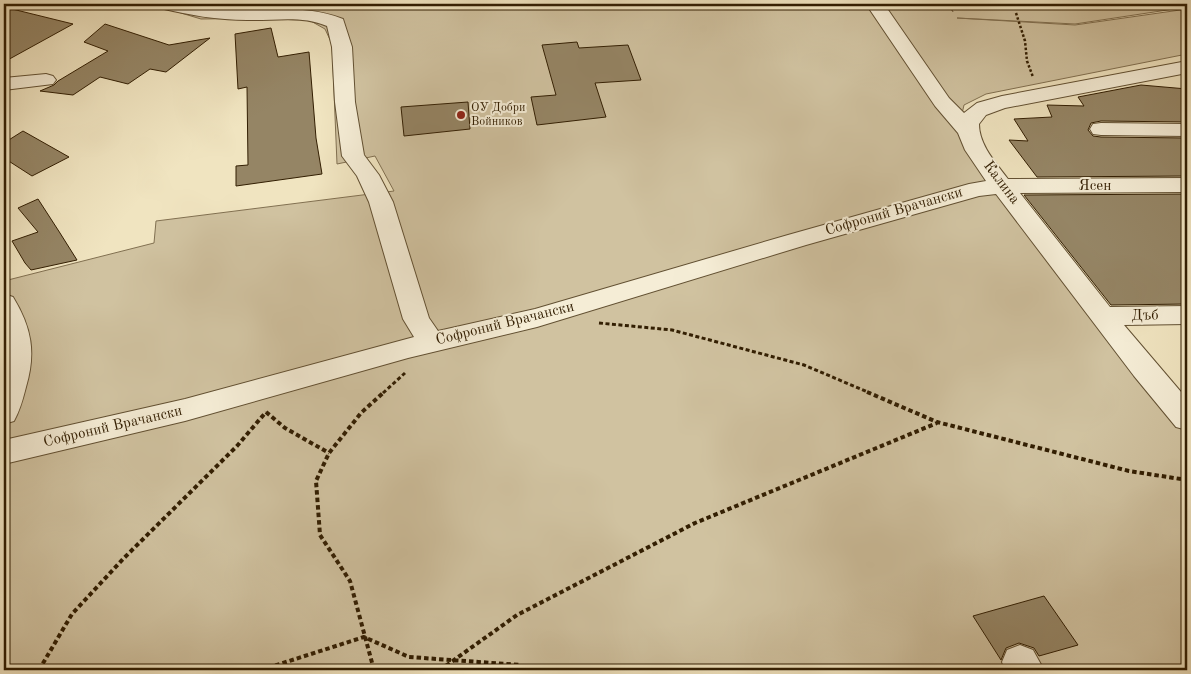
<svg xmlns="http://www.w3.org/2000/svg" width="1191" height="674" viewBox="0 0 1191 674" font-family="'Old Standard TT',serif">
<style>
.green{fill:#d0c2a0;stroke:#817051}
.building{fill:#958565;stroke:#321e02}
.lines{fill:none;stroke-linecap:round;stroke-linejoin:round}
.minor-casing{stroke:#625032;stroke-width:2}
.path-far2{stroke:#321e02;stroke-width:2.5;stroke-dasharray:2.5 2;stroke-linecap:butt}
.path-far1{stroke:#321e02;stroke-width:3;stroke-dasharray:4 2.5;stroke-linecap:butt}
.path{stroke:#321e02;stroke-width:4;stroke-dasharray:4.5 3;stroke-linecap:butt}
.minor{fill:#f5edd6;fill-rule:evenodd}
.poi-dot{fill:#8f2418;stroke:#f5edd6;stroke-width:2}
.labels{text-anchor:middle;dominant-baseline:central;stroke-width:4;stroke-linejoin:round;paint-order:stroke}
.far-poi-label{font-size:12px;fill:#321e02;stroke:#f5edd6;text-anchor:start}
.street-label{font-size:15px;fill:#321e02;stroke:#f5edd6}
</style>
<rect width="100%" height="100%" fill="#f0e4c0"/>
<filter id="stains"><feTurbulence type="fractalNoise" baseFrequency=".004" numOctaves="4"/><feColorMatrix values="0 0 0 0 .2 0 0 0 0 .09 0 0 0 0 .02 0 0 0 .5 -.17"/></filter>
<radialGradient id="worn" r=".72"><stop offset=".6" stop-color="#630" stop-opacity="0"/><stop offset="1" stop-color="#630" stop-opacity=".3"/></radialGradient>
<path class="green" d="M 151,4 L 948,4 L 953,12 L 949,4 L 1187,4 L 1187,7 L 1075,24 L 957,18 L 1075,25 L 1187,9 L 1187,54 L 986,94 L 964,105 L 959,127 L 1092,312 L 1187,433 L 1187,670 L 4,670 L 4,281 L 154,243 L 156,221 L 394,191 L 375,156 L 337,164 L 332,44 L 325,29 L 309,20 L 281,18 L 201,19 Z"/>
<path class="building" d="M 4,7 L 73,24 L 4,62 Z
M 105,24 L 169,45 L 210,38 L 166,72 L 150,69 L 128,84 L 100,77 L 73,95 L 40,91 L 54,85 L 58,81 L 108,51 L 84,42 Z
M 271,28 L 278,57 L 309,52 L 316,138 L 322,174 L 236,186 L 236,166 L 248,165 L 247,87 L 238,89 L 235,34 Z
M 577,42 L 579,48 L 628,45 L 641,80 L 595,83 L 606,117 L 537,125 L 531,97 L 556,95 L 542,45 Z
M 1141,85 L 1187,89 L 1187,122 L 1101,121 L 1091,123 L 1088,130 L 1093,136 L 1101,137 L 1187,138 L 1187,176 L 1037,177 L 1009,140 L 1028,141 L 1014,119 L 1052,117 L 1047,105 L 1084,106 L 1078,97 Z
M 468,102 L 470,129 L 404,136 L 401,107 Z
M 23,131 L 69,157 L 32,176 L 4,158 L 4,143 Z
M 1187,194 L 1187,304 L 1111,305 L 1024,195 Z
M 38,199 L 60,233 L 77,260 L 31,270 L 25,263 L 12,241 L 38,232 L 18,208 Z
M 1044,596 L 1078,645 L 1039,656 L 1034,648 L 1019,643 L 1006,648 L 1001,660 L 973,616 Z"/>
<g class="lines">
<g class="minor-casing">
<path id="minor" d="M 157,4 C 184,2 210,8 237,9 C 273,11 308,5 343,19 L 352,47 L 355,102 L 364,155 L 379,175 L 393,202 L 429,318 L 438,331 L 535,309 L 788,235 L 969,184 L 986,181 L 965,150 L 958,133 L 935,106 L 866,4 L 884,4 L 949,98 L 964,113 L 977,103 L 1002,96 L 1187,61 L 1187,73 L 1005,108 L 986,115 L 979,124 C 979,145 996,163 1008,179 L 1187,178 L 1187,192 L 1020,193 L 1110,307 L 1187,306 L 1187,324 L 1124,325 L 1187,399 L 1187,430 L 1176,427 L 1134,376 L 996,194 L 979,196 L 806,245 L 537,327 L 408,358 L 185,421 L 4,464 L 4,440 L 185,399 L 414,337 L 403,319 L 369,202 L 357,176 L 342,156 L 335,102 L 332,47 L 327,26 C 302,15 274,21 247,20 C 217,20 189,15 160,8 Z
M 46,74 L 53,76 L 56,80 L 53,84 L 4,90 L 4,78 Z
M 1101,123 L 1187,124 L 1187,136 L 1101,135 L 1093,134 L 1090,129 L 1093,124 Z
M 4,294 L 13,297 C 32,328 36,353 26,387 C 23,399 20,410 14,421 L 4,424 Z
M 1020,645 L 1033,650 L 1044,670 L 1005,670 L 1002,662 L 1007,650 Z"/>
</g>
<path class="path-far2" d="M 1016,13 L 1025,41 L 1027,61 L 1033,77"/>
<path class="path-far1" d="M 599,323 L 672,330 L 804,365 L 870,393
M 383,393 L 405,373"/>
<path class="path" d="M 867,392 L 937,422 L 1129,471 L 1187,480
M 266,412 L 285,428 L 329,453
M 39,670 L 72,614 L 124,558 L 237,446 L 266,412
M 261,670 L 364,637 L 409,657 L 521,665
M 374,670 L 350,581 L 320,535 L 316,481 L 329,453 L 361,413 L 384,392
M 440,670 L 517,615 L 695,523 L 937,423"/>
<use href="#minor" class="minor"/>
</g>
<circle class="poi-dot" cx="461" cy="115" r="5"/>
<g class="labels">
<g class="far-poi-label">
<text x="471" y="108">ОУ Добри<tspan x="471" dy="14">Войников</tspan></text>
</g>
<g class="street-label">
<text transform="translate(1001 183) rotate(53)">Калина</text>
<text x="1095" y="186">Ясен</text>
<text transform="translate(894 212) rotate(-16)">Софроний Врачански</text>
<text transform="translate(1145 316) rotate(-1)">Дъб</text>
<text transform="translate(505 324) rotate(-14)">Софроний Врачански</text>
<text transform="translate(113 427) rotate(-13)">Софроний Врачански</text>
</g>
</g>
<rect width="1191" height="674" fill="none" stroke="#f0e4c0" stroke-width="20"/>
<rect x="5" y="5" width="1181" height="664" fill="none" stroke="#321e02" stroke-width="2.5"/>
<rect x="10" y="10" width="1171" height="654" fill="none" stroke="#321e02"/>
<rect width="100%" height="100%" filter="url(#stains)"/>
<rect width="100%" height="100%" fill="url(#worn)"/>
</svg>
